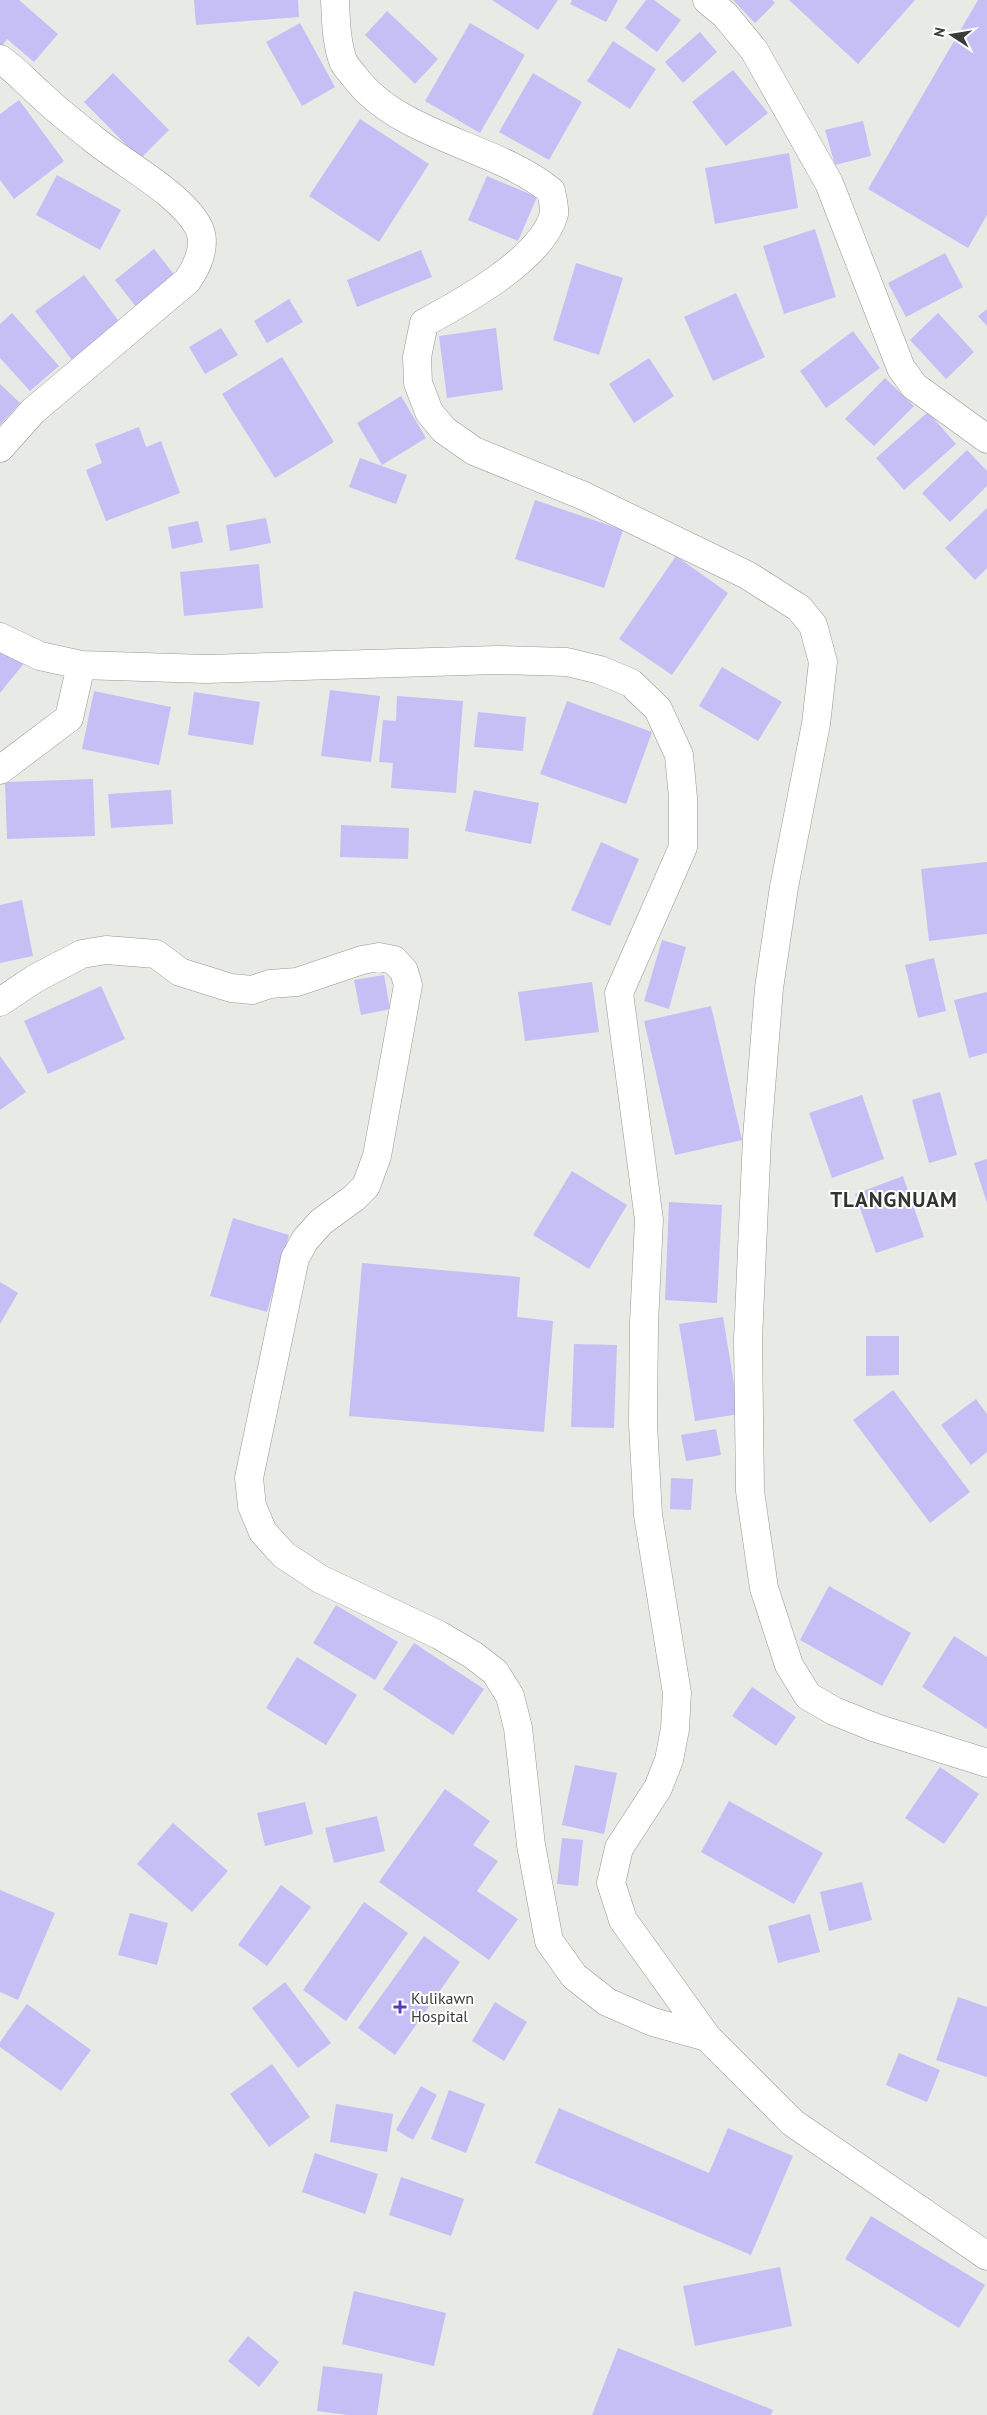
<svg xmlns="http://www.w3.org/2000/svg" width="987" height="2415" viewBox="0 0 987 2415" font-family="'PT Sans',sans-serif">
<style>
.building{fill:#c6bff6}
.lines{fill:none;stroke-linecap:round;stroke-linejoin:round}
.minor-casing{stroke:#949892;stroke-width:29}
.minor{stroke:#fff;stroke-width:28}
.poi-dot{fill:#5e3cb4;stroke:#fff;stroke-width:2}
.labels{text-anchor:middle;dominant-baseline:central;stroke-width:4;stroke-linejoin:round;paint-order:stroke}
.poi-label{font-size:16px;fill:#3a3c3a;stroke:#fff;text-anchor:start}
.district-label{font-size:21px;font-weight:bold;letter-spacing:1px;fill:#313430;stroke:#fff}
</style>
<rect width="100%" height="100%" fill="#e7eae5"/>
<path class="building" d="M 0,0 L 19,0 L 58,34 L 34,62 L 7,39 L 0,49 Z
M 194,0 L 298,0 L 299,17 L 196,25 Z
M 492,0 L 558,0 L 538,30 Z
M 572,0 L 618,0 L 606,22 L 570,4 Z
M 646,0 L 654,0 L 681,20 L 657,52 L 625,28 Z
M 733,0 L 772,0 L 775,3 L 755,23 Z
M 789,0 L 915,0 L 858,64 Z
M 978,0 L 987,0 L 987,215 L 968,248 L 868,189 Z
M 387,11 L 438,59 L 415,84 L 365,35 Z
M 300,23 L 335,87 L 302,106 L 266,42 Z
M 470,23 L 525,55 L 480,133 L 425,101 Z
M 700,32 L 717,52 L 683,83 L 665,62 Z
M 613,41 L 656,69 L 630,109 L 587,81 Z
M 733,70 L 768,113 L 726,146 L 692,102 Z
M 113,73 L 169,130 L 140,159 L 84,102 Z
M 533,73 L 582,102 L 549,160 L 499,132 Z
M 19,100 L 64,161 L 14,199 L 0,180 L 0,114 Z
M 360,119 L 429,164 L 379,242 L 309,196 Z
M 863,121 L 871,156 L 835,165 L 825,130 Z
M 789,153 L 798,208 L 715,224 L 705,168 Z
M 57,175 L 121,210 L 100,250 L 36,215 Z
M 487,176 L 537,197 L 518,241 L 468,220 Z
M 815,229 L 836,297 L 784,314 L 763,246 Z
M 154,249 L 176,277 L 137,308 L 115,280 Z
M 421,250 L 432,277 L 357,307 L 347,280 Z
M 945,253 L 963,287 L 906,317 L 888,283 Z
M 576,263 L 623,278 L 599,355 L 553,340 Z
M 84,275 L 121,324 L 72,360 L 35,311 Z
M 736,293 L 765,357 L 713,381 L 684,317 Z
M 289,299 L 303,322 L 267,343 L 254,321 Z
M 987,309 L 987,326 L 978,316 Z
M 12,313 L 59,366 L 30,391 L 0,358 L 0,324 Z
M 938,313 L 974,352 L 946,379 L 910,340 Z
M 221,328 L 238,355 L 205,374 L 189,347 Z
M 496,328 L 503,390 L 447,398 L 439,336 Z
M 853,331 L 880,368 L 826,408 L 800,371 Z
M 282,357 L 334,442 L 275,478 L 222,394 Z
M 649,358 L 674,396 L 634,423 L 609,384 Z
M 885,378 L 914,406 L 874,446 L 845,419 Z
M 0,384 L 20,403 L 0,425 Z
M 401,396 L 426,438 L 382,465 L 357,423 Z
M 928,412 L 956,444 L 904,490 L 876,458 Z
M 139,427 L 146,447 L 161,441 L 180,493 L 106,521 L 86,470 L 102,463 L 95,444 Z
M 967,450 L 987,471 L 987,486 L 950,522 L 922,493 Z
M 360,458 L 407,475 L 396,504 L 349,487 Z
M 535,500 L 623,530 L 604,588 L 515,559 Z
M 987,508 L 987,568 L 975,580 L 945,548 Z
M 266,518 L 271,543 L 230,551 L 226,525 Z
M 198,521 L 203,542 L 172,549 L 168,527 Z
M 676,556 L 728,593 L 672,675 L 619,639 Z
M 259,564 L 263,608 L 184,616 L 180,572 Z
M 0,642 L 25,662 L 0,693 Z
M 722,667 L 782,702 L 758,741 L 699,706 Z
M 330,690 L 380,696 L 371,762 L 321,756 Z
M 94,691 L 171,707 L 159,765 L 82,749 Z
M 194,692 L 260,702 L 253,745 L 188,735 Z
M 397,696 L 463,701 L 456,793 L 391,788 L 393,763 L 379,762 L 383,720 L 396,721 Z
M 567,701 L 652,732 L 626,804 L 540,774 Z
M 478,712 L 526,717 L 523,751 L 474,747 Z
M 93,779 L 95,836 L 7,839 L 5,782 Z
M 171,790 L 173,824 L 111,828 L 108,794 Z
M 474,790 L 539,803 L 531,844 L 465,831 Z
M 341,825 L 409,828 L 408,859 L 340,857 Z
M 601,842 L 639,859 L 610,926 L 571,910 Z
M 987,862 L 987,934 L 929,941 L 921,869 Z
M 22,900 L 33,956 L 0,963 L 0,905 Z
M 662,940 L 686,947 L 669,1009 L 644,1001 Z
M 934,958 L 946,1011 L 918,1018 L 905,965 Z
M 384,975 L 390,1009 L 361,1015 L 354,980 Z
M 592,982 L 599,1032 L 525,1041 L 518,992 Z
M 101,986 L 125,1039 L 48,1074 L 24,1021 Z
M 987,992 L 987,1053 L 969,1058 L 954,1000 Z
M 711,1006 L 742,1140 L 675,1155 L 644,1021 Z
M 0,1056 L 26,1092 L 0,1110 Z
M 940,1092 L 957,1155 L 929,1163 L 912,1100 Z
M 862,1095 L 884,1159 L 832,1178 L 809,1113 Z
M 987,1159 L 987,1203 L 974,1163 Z
M 572,1171 L 627,1205 L 589,1269 L 533,1235 Z
M 903,1176 L 924,1237 L 876,1253 L 855,1194 Z
M 669,1202 L 722,1205 L 717,1303 L 665,1300 Z
M 233,1218 L 289,1235 L 267,1312 L 210,1296 Z
M 362,1263 L 520,1277 L 517,1317 L 553,1321 L 544,1432 L 349,1416 Z
M 0,1282 L 18,1293 L 0,1324 Z
M 723,1317 L 739,1414 L 695,1421 L 679,1324 Z
M 866,1336 L 899,1336 L 899,1375 L 866,1376 Z
M 574,1344 L 617,1345 L 614,1428 L 571,1427 Z
M 893,1390 L 970,1492 L 930,1523 L 853,1420 Z
M 976,1399 L 987,1414 L 987,1452 L 971,1465 L 941,1425 Z
M 716,1429 L 721,1455 L 686,1461 L 681,1435 Z
M 671,1478 L 693,1479 L 691,1510 L 670,1509 Z
M 829,1586 L 911,1633 L 882,1686 L 800,1640 Z
M 336,1605 L 398,1642 L 375,1680 L 313,1643 Z
M 954,1636 L 987,1657 L 987,1729 L 922,1687 Z
M 414,1643 L 484,1689 L 453,1735 L 383,1689 Z
M 297,1657 L 357,1695 L 326,1745 L 266,1708 Z
M 752,1687 L 796,1717 L 776,1746 L 732,1716 Z
M 575,1765 L 617,1773 L 604,1834 L 562,1825 Z
M 940,1767 L 979,1794 L 944,1844 L 905,1818 Z
M 445,1789 L 490,1821 L 473,1845 L 498,1861 L 477,1891 L 518,1919 L 489,1960 L 379,1882 Z
M 729,1801 L 823,1853 L 794,1904 L 701,1852 Z
M 305,1802 L 313,1834 L 265,1846 L 257,1813 Z
M 377,1816 L 385,1851 L 334,1863 L 325,1828 Z
M 173,1823 L 228,1871 L 192,1912 L 137,1864 Z
M 562,1838 L 583,1840 L 578,1886 L 557,1884 Z
M 862,1882 L 872,1920 L 829,1931 L 820,1892 Z
M 281,1885 L 311,1907 L 267,1966 L 238,1945 Z
M 0,1890 L 55,1913 L 18,2000 L 0,1992 Z
M 364,1902 L 408,1933 L 346,2021 L 303,1990 Z
M 130,1913 L 168,1923 L 157,1965 L 118,1955 Z
M 810,1914 L 820,1952 L 778,1963 L 768,1926 Z
M 424,1936 L 460,1962 L 395,2055 L 358,2028 Z
M 285,1982 L 331,2043 L 298,2068 L 252,2008 Z
M 958,1997 L 987,2007 L 987,2077 L 936,2060 Z
M 495,2002 L 527,2022 L 504,2061 L 472,2041 Z
M 27,2004 L 91,2050 L 61,2091 L 0,2047 L 0,2042 Z
M 899,2053 L 940,2070 L 927,2102 L 886,2085 Z
M 272,2064 L 310,2117 L 269,2147 L 230,2094 Z
M 421,2086 L 437,2095 L 413,2140 L 396,2130 Z
M 449,2090 L 485,2104 L 466,2153 L 431,2139 Z
M 336,2104 L 393,2114 L 387,2152 L 330,2142 Z
M 559,2108 L 709,2173 L 728,2128 L 793,2156 L 751,2255 L 535,2163 Z
M 315,2153 L 378,2174 L 365,2214 L 302,2192 Z
M 401,2177 L 464,2199 L 451,2236 L 389,2215 Z
M 871,2216 L 985,2285 L 959,2328 L 845,2259 Z
M 780,2267 L 792,2326 L 695,2346 L 683,2286 Z
M 354,2291 L 446,2313 L 434,2366 L 342,2344 Z
M 248,2336 L 279,2362 L 259,2387 L 228,2361 Z
M 618,2348 L 773,2410 L 771,2415 L 592,2415 Z
M 323,2366 L 383,2374 L 377,2415 L 348,2415 L 317,2411 Z"/>
<g class="lines">
<g class="minor-casing">
<path id="minor" d="M 335,0 C 336,20 336,41 343,61 C 345,66 350,71 354,76 C 399,137 495,145 551,191 C 552,198 555,207 554,214 C 543,258 463,302 424,323 L 417,357 L 418,383 L 429,412 L 444,430 L 474,451 L 584,496 L 747,575 L 799,608 L 813,625 L 823,662 L 816,724 L 784,887 L 769,988 L 757,1138 L 748,1339 L 750,1491 L 764,1588 L 789,1665 L 808,1696 L 834,1711 L 876,1728 L 987,1763
M 707,0 L 725,15 L 754,50 L 829,183 L 901,368 L 914,386 L 987,439
M 0,59 C 15,69 26,82 40,94 C 56,110 75,124 92,138 C 122,163 182,194 199,228 C 207,246 197,267 187,281 L 33,411 L 0,448
M 0,637 L 40,656 L 81,665 L 206,669 L 497,660 L 567,662 L 600,670 L 631,683 L 658,709 L 679,755 L 683,798 L 683,847 L 619,993 L 649,1220 L 644,1323 L 643,1424 L 648,1515 L 677,1693 L 675,1729 L 669,1760 L 658,1788 L 619,1848 L 611,1883 L 623,1920 L 707,2037 L 793,2123 L 987,2256
M 0,770 L 69,718 L 81,665
M 0,1002 L 36,978 L 82,954 L 106,950 L 156,954 L 180,972 L 231,988 L 252,990 L 270,984 L 297,982 L 362,960 L 379,957 L 394,960 L 404,971 L 408,985 L 377,1156 L 366,1186 L 354,1198 L 321,1222 L 305,1240 L 295,1258 L 249,1478 L 252,1506 L 263,1532 L 284,1555 L 320,1579 L 439,1635 L 473,1655 L 495,1672 L 510,1696 L 518,1728 L 531,1845 L 549,1941 L 574,1976 L 607,2002 L 653,2022 L 707,2037"/>
</g>
<use href="#minor" class="minor"/>
</g>
<path class="poi-dot" d="M397.5 1999.5h5v5h5v5h-5v5h-5v-5h-5v-5h5z"/>
<g class="labels">
<g class="poi-label">
<text x="411" y="1998">Kulikawn<tspan x="411" dy="18">Hospital</tspan></text>
</g>
<g class="district-label">
<text x="894" y="1199">TLANGNUAM</text>
</g>
</g>
<g transform="translate(952 35) rotate(282)" stroke="#ffffff" stroke-width="4" paint-order="stroke">
<path d="M0-4L9 19L0 12L-9 19Z" fill="#3a3c3a"/>
<text y="-8" font-size="14" font-weight="bold" text-anchor="middle" fill="#3a3c3a">N</text>
</g>
</svg>
